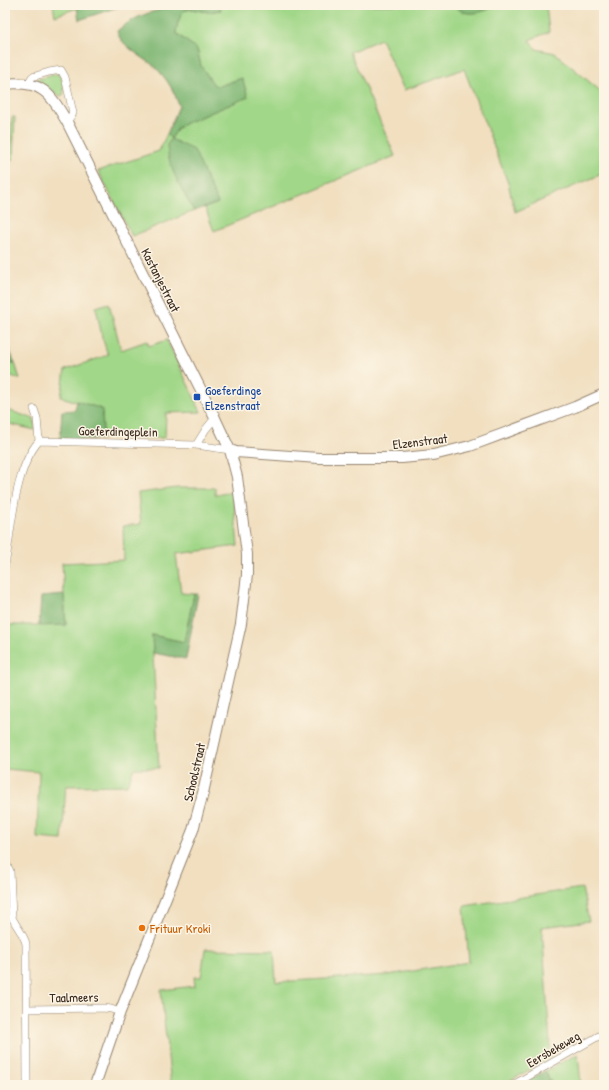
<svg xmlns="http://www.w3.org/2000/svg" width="609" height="1090" viewBox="0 0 609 1090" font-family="'Patrick Hand',sans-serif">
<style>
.green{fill:#a1d788;stroke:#6e8053}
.forest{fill:#80b874;stroke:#5e7149}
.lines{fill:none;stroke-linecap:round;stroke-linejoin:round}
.street-casing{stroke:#96846f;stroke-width:8}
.secondary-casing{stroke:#96846f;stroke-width:12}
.street{stroke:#fff;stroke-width:7}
.secondary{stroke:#fff;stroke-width:10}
.transit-dot{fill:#1a4fb4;stroke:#fcf5e5;stroke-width:1.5}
.food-dot{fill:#e8710a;stroke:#fcf5e5;stroke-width:1.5}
.labels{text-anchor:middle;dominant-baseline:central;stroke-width:3;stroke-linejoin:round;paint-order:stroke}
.street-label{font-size:13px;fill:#3b2a1e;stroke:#fcf5e5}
.transit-label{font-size:13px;fill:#164399;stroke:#fcf5e5;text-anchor:start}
.food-label{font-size:13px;fill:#c56008;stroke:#fcf5e5;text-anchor:start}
</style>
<rect width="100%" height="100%" fill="#fcf5e5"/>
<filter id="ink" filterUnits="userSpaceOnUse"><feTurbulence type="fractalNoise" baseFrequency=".025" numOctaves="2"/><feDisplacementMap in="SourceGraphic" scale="8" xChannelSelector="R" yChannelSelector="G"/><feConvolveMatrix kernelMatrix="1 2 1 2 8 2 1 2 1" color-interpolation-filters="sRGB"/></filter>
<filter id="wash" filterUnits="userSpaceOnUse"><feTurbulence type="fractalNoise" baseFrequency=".012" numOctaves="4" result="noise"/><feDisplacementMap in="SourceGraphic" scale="16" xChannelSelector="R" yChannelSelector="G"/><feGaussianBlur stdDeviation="0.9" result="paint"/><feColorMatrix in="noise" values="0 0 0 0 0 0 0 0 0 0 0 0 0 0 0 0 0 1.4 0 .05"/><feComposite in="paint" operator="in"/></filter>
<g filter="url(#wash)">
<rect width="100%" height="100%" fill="#f1dfc0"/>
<path class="green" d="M 53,5 L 85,5 L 55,16 Z
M 219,5 L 455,5 L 456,7 L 492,8 L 498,5 L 546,5 L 549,32 L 529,40 L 536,49 L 555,53 L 604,94 L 604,173 L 515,212 L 508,183 L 464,69 L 404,90 L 381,39 L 350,52 L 395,156 L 214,231 L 205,208 L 218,203 L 183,192 L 194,211 L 132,236 L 98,171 L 159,151 L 167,134 L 171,139 L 178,128 L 186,123 L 248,97 L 242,78 L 219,86 L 214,86 L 201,66 L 197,49 L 176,33 L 178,22 L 183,11 L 191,9 L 208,12 L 221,10 Z
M 56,74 L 59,74 C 63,78 65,90 63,95 L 60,96 L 36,80 Z
M 12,117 L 15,117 L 13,160 L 8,161 L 5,209 L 5,158 L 8,157 L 10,154 Z
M 109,303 L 121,350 L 147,341 L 149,346 L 167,340 L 201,412 L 166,413 L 165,438 L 102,437 L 103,433 L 102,409 L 61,397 L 65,370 L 108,355 L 102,337 L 96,307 Z
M 5,362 L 15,363 L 20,379 L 8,375 L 8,389 L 5,389 Z
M 5,409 L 34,419 L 35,430 L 5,423 Z
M 177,488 L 215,488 L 215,495 L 233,492 L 238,546 L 176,554 L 181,593 L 194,594 L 184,642 L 152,635 L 159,768 L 134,768 L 127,785 L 66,786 L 62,840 L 37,838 L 39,772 L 5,769 L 5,625 L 66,625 L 62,563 L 124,560 L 123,526 L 141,524 L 138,493 Z
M 582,888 L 589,921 L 542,927 L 551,1058 L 502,1085 L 249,1085 L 248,1081 L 227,1085 L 171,1085 L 161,990 L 195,986 L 194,977 L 201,977 L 205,949 L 274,950 L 276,982 L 388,975 L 469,962 L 464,906 Z
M 578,1054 L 581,1085 L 552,1085 L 545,1071 Z"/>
<path class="forest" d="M 85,5 L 124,5 L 79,20 L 77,8 Z
M 172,5 L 219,5 L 221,10 L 208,12 L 191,9 L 183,11 L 178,22 L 176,33 L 197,49 L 201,66 L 214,85 L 219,86 L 242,78 L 248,97 L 186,123 L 178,128 L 171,139 L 194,150 L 218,203 L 194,211 C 183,191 168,169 167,145 L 171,139 L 167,134 L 179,106 C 174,90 167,79 155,67 C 144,57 120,46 117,31 C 135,16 149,12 172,7 Z
M 455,5 L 498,5 C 486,11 465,20 455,5 Z
M 5,340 L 15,363 L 5,362 Z
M 77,401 L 102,409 L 103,433 L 102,439 L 60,439 L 62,411 L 75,410 Z
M 194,594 L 198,594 L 186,659 L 153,653 L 152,635 L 184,642 Z
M 64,595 L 66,625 L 39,626 L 41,597 Z
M 545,1071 L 552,1085 L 520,1085 Z"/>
</g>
<g filter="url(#ink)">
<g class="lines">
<g class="street-casing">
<path id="street" d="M 28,84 L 32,77 L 49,72 L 61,70 L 65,77 L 73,113 L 67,122
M 39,441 L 196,445 L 230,450
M 196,445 L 206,429 L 215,418
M 5,565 C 12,528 14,469 39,441 L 37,418 L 34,409
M 5,861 L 10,871 L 12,917 C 16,927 24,934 26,944 L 27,1081
M 27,1009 L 104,1008 L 111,1009 L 120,1012
M 513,1085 L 604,1033"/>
</g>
<g class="secondary-casing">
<path id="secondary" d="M 5,84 C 42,80 50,93 67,122 L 215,418 L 230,450 L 237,477 L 247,554 L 247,575 L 241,624 L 203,793 L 193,830 L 120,1012 L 95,1085
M 230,450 L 236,452 L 318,458 L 402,458 L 433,455 L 470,446 L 575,407 L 604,394"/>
</g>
<use href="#street" class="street"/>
<use href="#secondary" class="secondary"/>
</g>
</g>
<rect class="transit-dot" x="193" y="393" width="8" height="8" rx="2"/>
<circle class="food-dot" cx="142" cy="928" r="4"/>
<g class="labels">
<g class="street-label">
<text transform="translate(161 280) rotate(63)">Kastanjestraat</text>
<text transform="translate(118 431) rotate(1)">Goeferdingeplein</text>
<text transform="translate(420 441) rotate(-7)">Elzenstraat</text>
<text transform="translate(194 772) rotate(-77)">Schoolstraat</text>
<text transform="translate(74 997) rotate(-1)">Taalmeers</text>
<text transform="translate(553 1049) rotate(-30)">Eersbekeweg</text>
</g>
<g class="transit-label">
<text x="205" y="390">Goeferdinge<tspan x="205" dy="15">Elzenstraat</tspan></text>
</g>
<g class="food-label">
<text x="150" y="928">Frituur Kroki</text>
</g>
</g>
<rect width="609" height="1090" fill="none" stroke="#fcf5e5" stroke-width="20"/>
</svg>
